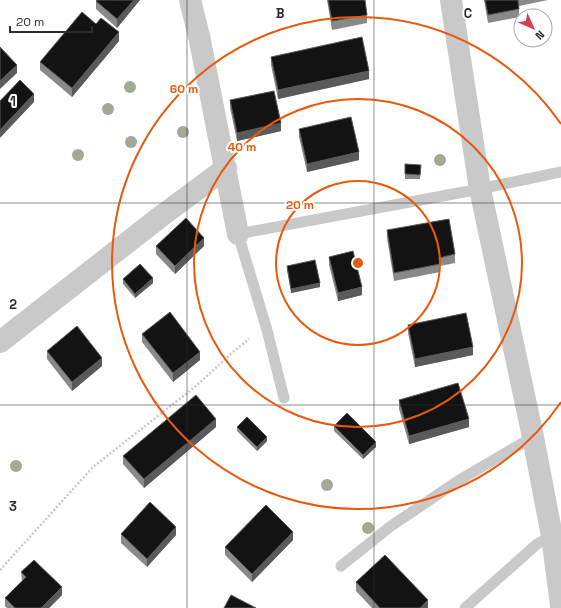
<svg xmlns="http://www.w3.org/2000/svg" width="561" height="608" viewBox="0 0 561 608" font-family="'Space Grotesk',sans-serif">
<style>
.lines{fill:none;stroke-linecap:round;stroke-linejoin:round}
.path{stroke:#c9c9c9;stroke-width:2.5;stroke-dasharray:2 2;stroke-linecap:butt}
.lane{stroke:#c9c9c9;stroke-width:11}
.street{stroke:#c9c9c9;stroke-width:22}
.tree{fill:#a0aa95}
.wall{fill:#898989}
.shaded-wall{fill:#5a5a5a}
.building{fill:#131313;stroke:#5a5a5a}
.grid{fill:none;stroke:#2c2c2c;stroke-width:1;stroke-opacity:0.55}
.ring{fill:none;stroke:#e8590c;stroke-width:2}
.grid-label{font-size:13px;text-anchor:middle;font-weight:bold;fill:#2c2c2c;stroke:#fff;stroke-width:4;stroke-linejoin:round;paint-order:stroke}
.centre{fill:#e8590c;stroke:#fff;stroke-width:2}
.ring-label{font-size:12px;text-anchor:middle;font-weight:bold;fill:#e8590c;stroke:#fff;stroke-width:4;stroke-linejoin:round;paint-order:stroke}
</style>
<rect width="100%" height="100%" fill="#fff"/>
<g class="lines">
<path class="path" d="M 0,570 L 93,467 L 196,386 L 234,351 L 249,339"/>
<path class="lane" d="M 284,398 L 267,330 L 238,234 L 480,189 L 561,172
M 341,566 L 391,526 L 458,481 L 533,437
M 465,608 L 537,544 L 552,536"/>
<path class="street" d="M 190,0 L 199,36 L 238,234
M 451,0 L 480,189 L 533,437 L 552,536 L 561,605
M 0,342 L 160,217 L 226,168"/>
</g>
<g class="tree">
<circle cx="130" cy="87" r="6"/>
<circle cx="108" cy="109" r="6"/>
<circle cx="183" cy="132" r="6"/>
<circle cx="131" cy="142" r="6"/>
<circle cx="78" cy="155" r="6"/>
<circle cx="440" cy="160" r="6"/>
<circle cx="16" cy="466" r="6"/>
<circle cx="327" cy="485" r="6"/>
<circle cx="368" cy="528" r="6"/>
</g>
<path class="wall" d="M 97,0 L 140,0 L 117,28 L 96,9 L 96,1 Z
M 327,0 L 365,0 L 367,15 L 367,23 L 332,30 Z
M 484,0 L 548,0 L 519,6 L 519,17 L 488,23 Z
M 96,24 L 119,41 L 72,97 L 40,70 L 40,62 Z
M 271,57 L 369,79 L 278,99 L 271,65 Z
M 230,100 L 281,131 L 237,141 L 230,108 Z
M 299,129 L 359,160 L 307,172 L 299,137 Z
M 405,164 L 421,169 L 420,179 L 405,179 Z
M 387,230 L 455,254 L 455,263 L 440,266 L 440,272 L 394,281 L 387,238 Z
M 156,246 L 204,246 L 175,274 L 156,254 Z
M 329,257 L 362,295 L 338,301 L 329,265 Z
M 287,266 L 320,287 L 291,293 L 287,270 Z
M 123,279 L 153,283 L 135,298 L 123,284 Z
M 408,325 L 473,355 L 415,367 L 408,333 Z
M 142,334 L 200,360 L 173,382 L 142,342 Z
M 47,351 L 102,366 L 72,391 L 47,359 Z
M 399,400 L 469,427 L 409,444 L 399,409 Z
M 334,426 L 376,447 L 363,459 L 334,431 Z
M 216,427 L 144,488 L 123,464 L 123,456 Z
M 237,427 L 267,441 L 257,451 L 237,431 Z
M 121,534 L 176,535 L 147,567 L 121,543 Z
M 293,540 L 252,582 L 225,555 L 225,547 Z
M 21,572 L 62,595 L 49,608 L 7,608 L 5,606 L 5,598 L 22,581 Z
M 356,582 L 428,608 L 372,608 L 356,591 Z"/>
<path class="shaded-wall" d="M 134,0 L 140,0 L 117,28 L 117,19 Z
M 119,32 L 119,41 L 72,97 L 72,88 Z
M 17,65 L 17,73 L 0,89 L 0,81 Z
M 369,71 L 369,79 L 278,99 L 278,90 Z
M 34,94 L 34,102 L 0,138 L 0,130 Z
M 281,123 L 281,131 L 237,141 L 237,133 Z
M 359,152 L 359,160 L 307,172 L 307,164 Z
M 204,238 L 204,246 L 175,274 L 175,266 Z
M 153,278 L 153,283 L 135,298 L 135,294 Z
M 320,283 L 320,287 L 291,293 L 291,289 Z
M 362,287 L 362,295 L 338,301 L 338,293 Z
M 473,347 L 473,355 L 415,367 L 415,359 Z
M 200,352 L 200,360 L 173,382 L 173,373 Z
M 102,358 L 102,366 L 72,391 L 72,382 Z
M 216,419 L 216,427 L 144,488 L 144,479 Z
M 469,419 L 469,427 L 409,444 L 409,436 Z
M 267,437 L 267,441 L 257,451 L 257,447 Z
M 376,442 L 376,447 L 363,459 L 363,455 Z
M 176,527 L 176,535 L 147,567 L 147,559 Z
M 293,532 L 293,540 L 252,582 L 252,574 Z
M 62,587 L 62,595 L 49,608 L 41,608 Z
M 428,600 L 428,608 L 420,608 Z"/>
<path class="building" d="M 97,0 L 134,0 L 117,19 L 96,1 Z
M 328,0 L 365,0 L 367,15 L 332,21 Z
M 485,0 L 518,0 L 519,9 L 488,15 Z
M 82,12 L 96,24 L 101,18 L 119,32 L 72,88 L 40,62 Z
M 362,37 L 369,71 L 278,90 L 271,57 Z
M 0,47 L 17,65 L 0,81 Z
M 20,80 L 34,94 L 0,130 L 0,101 Z
M 274,91 L 281,123 L 237,133 L 230,100 Z
M 351,117 L 359,152 L 307,164 L 299,129 Z
M 405,164 L 421,165 L 420,175 L 405,174 Z
M 186,218 L 204,238 L 175,266 L 156,246 Z
M 449,219 L 455,254 L 439,258 L 440,264 L 394,273 L 387,230 Z
M 353,251 L 362,287 L 338,293 L 329,257 Z
M 315,260 L 320,283 L 291,289 L 287,266 Z
M 140,264 L 153,278 L 135,294 L 123,279 Z
M 170,312 L 200,352 L 173,373 L 142,334 Z
M 466,313 L 473,347 L 415,359 L 408,325 Z
M 77,326 L 102,358 L 72,382 L 47,351 Z
M 458,383 L 469,419 L 409,436 L 399,400 Z
M 196,395 L 216,419 L 144,479 L 123,456 Z
M 347,413 L 376,442 L 363,455 L 334,426 Z
M 247,417 L 267,437 L 257,447 L 237,427 Z
M 150,502 L 176,527 L 147,559 L 121,534 Z
M 266,505 L 293,532 L 252,574 L 225,547 Z
M 385,555 L 428,600 L 420,608 L 380,608 L 356,582 Z
M 34,560 L 62,587 L 41,608 L 15,608 L 5,598 L 26,577 L 21,572 Z
M 231,595 L 256,608 L 224,608 Z"/>
<path class="grid" d="M 187,0 L 187,608M 374,0 L 374,608M 0,203 L 561,203M 0,405 L 561,405"/>
<g class="ring">
<circle cx="358" cy="263" r="82"/>
<circle cx="358" cy="263" r="164"/>
<path d="M561 402A246 246 0 1 1 561 124"/>
</g>
<g class="grid-label">
<text x="280" y="18">B</text>
<text x="468" y="18">C</text>
<text x="13" y="106">1</text>
<text x="13" y="309">2</text>
<text x="13" y="511">3</text>
</g>
<circle cx="358" cy="263" r="6" class="centre"/>
<g class="ring-label">
<text x="184" y="93">60 m</text>
<text x="242" y="151">40 m</text>
<text x="300" y="209">20 m</text>
</g>
<g transform="translate(533 28) rotate(135)"><circle r="19" fill="#ffffff" stroke="#ababab"/>
<path d="M0-3L7 15L0 10L-7 15Z" fill="#d53c51"/>
<text y="-6" font-size="11" font-weight="bold" text-anchor="middle" fill="#2c2c2c">N</text>
</g>
<path d="M10 26v6h82v-6" fill="none" stroke="#2c2c2c" stroke-width="2"/>
<text x="16" y="26" font-size="12" fill="#2c2c2c" stroke="#ffffff" stroke-width="3" paint-order="stroke">20 m</text>
</svg>
